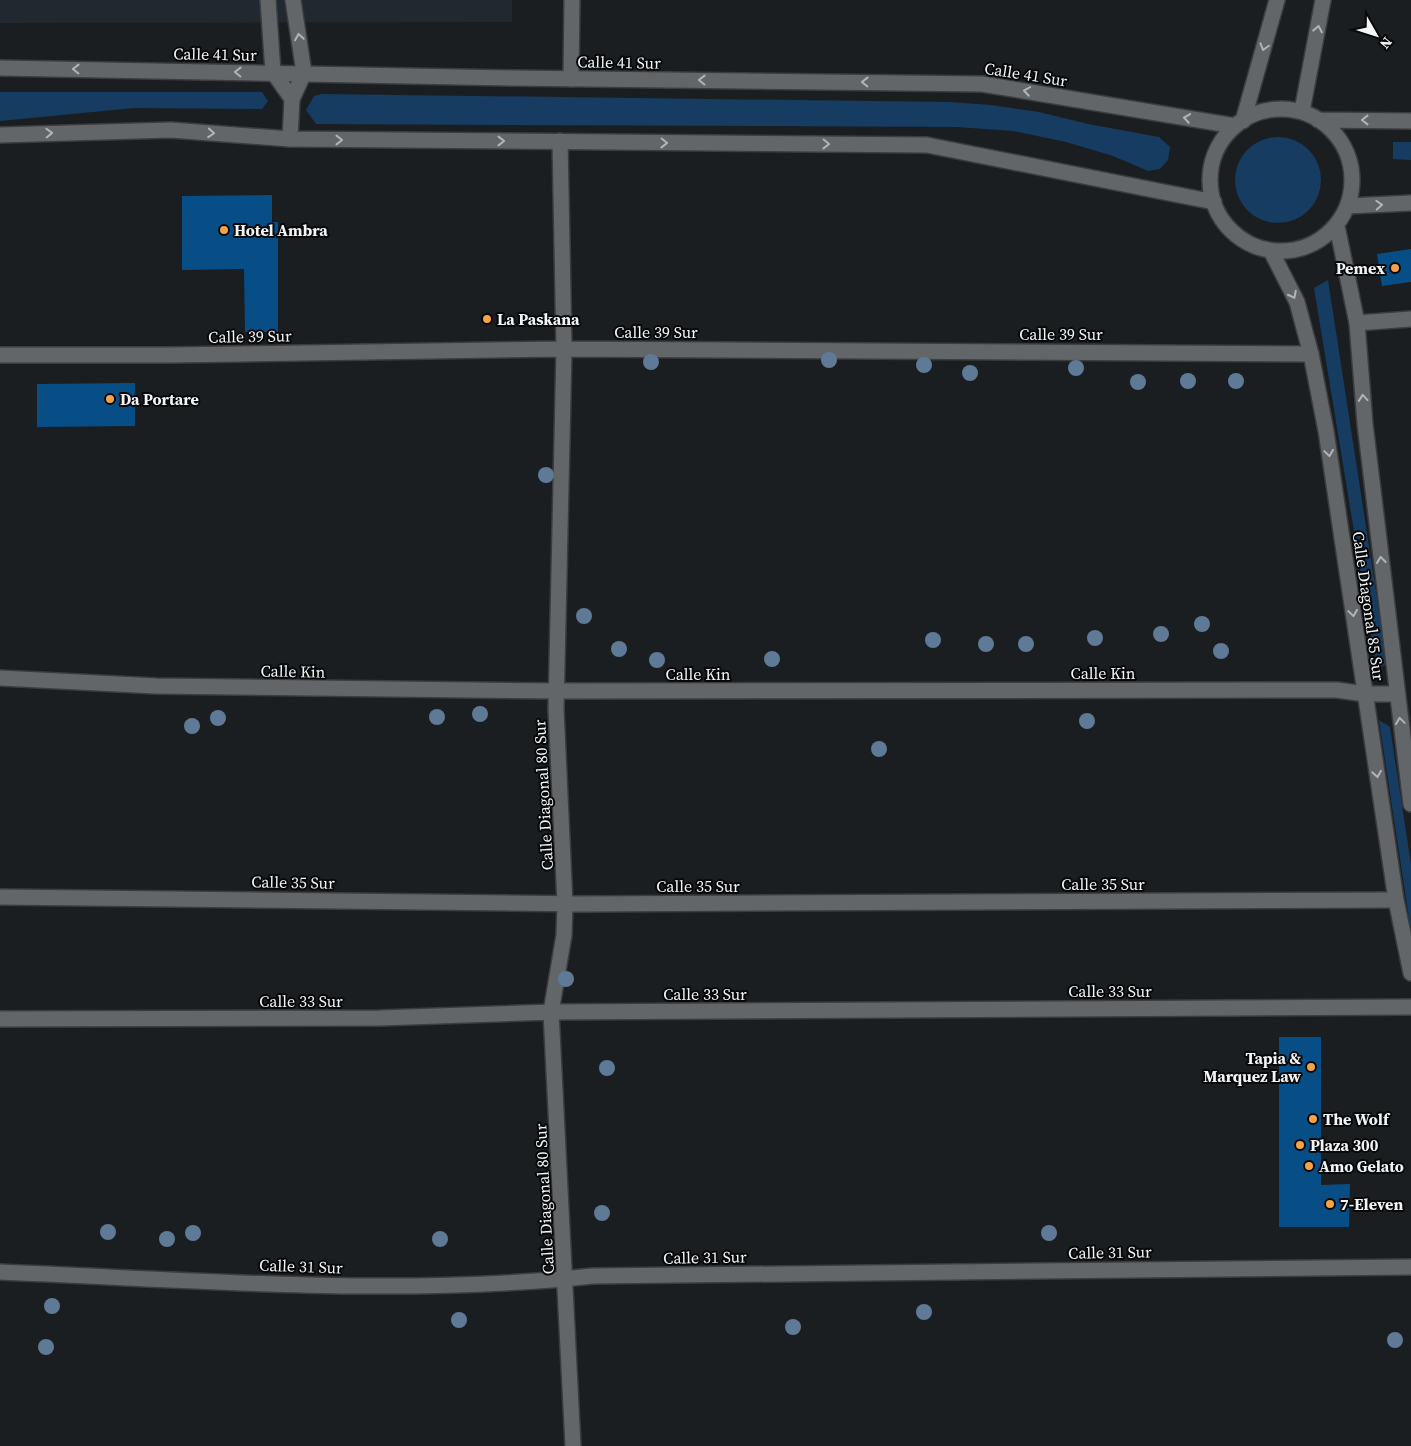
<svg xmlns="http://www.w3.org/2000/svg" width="1411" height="1446" viewBox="0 0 1411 1446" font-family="'Source Serif 4',serif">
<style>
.built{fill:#22282f}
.green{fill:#163c61}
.building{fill:#074e87}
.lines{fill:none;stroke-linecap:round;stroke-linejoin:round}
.lane-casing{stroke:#3a3c3e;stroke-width:18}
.street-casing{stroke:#3a3c3e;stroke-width:18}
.secondary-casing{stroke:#3a3c3e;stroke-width:18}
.lane{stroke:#636669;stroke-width:15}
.street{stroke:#636669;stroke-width:15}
.secondary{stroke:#636669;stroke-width:15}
.tree{fill:#5f7a97}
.oneway{stroke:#b2b4b6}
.poi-dot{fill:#f5a346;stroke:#070809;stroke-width:2}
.labels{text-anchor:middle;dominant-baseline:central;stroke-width:4;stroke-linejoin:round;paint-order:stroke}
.street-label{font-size:16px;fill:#f2f4f5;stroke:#070809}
.poi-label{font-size:16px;font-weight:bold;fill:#f2f4f5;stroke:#070809;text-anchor:start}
</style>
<rect width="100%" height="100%" fill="#1b1e20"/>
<path class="built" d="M 0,0 L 512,0 L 512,22 L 0,23 Z"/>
<path class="green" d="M 0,92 L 262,92 L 268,101 L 262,109 L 134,108 L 0,121 Z
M 322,94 L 949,102 L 991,105 L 1039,112 L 1088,124 L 1159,137 L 1170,147 L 1168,160 L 1160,169 L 1148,171 L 1113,156 L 1066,142 L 1013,131 L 957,127 L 316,124 L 306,110 L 314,96 Z
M1235 180a43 43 0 1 1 86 0a43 43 0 1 1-86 0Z
M 1393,142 L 1411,142 L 1411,160 L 1393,159 Z
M 1328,280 L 1387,663 L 1377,671 L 1314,288 Z
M 1379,720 L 1390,727 L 1411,864 L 1411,931 Z"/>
<path class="building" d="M 272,195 L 272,222 L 278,222 L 278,332 L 245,332 L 244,269 L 182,270 L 182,196 Z
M 1411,249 L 1411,282 L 1382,286 L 1377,254 Z
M 135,383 L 135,426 L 37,427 L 37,384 Z
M 1279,1037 L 1321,1037 L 1321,1185 L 1350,1184 L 1349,1227 L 1279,1227 Z"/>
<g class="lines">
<g class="lane-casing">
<path id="lane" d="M 268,0 L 273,72 L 292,99
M 290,139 L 292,99 L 304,73 L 293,0
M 1357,323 L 1411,319"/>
</g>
<g class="street-casing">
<path id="street" d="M 571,79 L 572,0
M 560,141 L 564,349 L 556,709 L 565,904 L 564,935 L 551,1012 L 573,1446
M 0,355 L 172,355 L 564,349 L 1311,354
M 0,678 L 156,686 L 557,691 L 1337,690 L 1365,694 L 1396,694
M 0,897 L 584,904 L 1396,900
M 0,1019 L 380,1018 L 551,1012 L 1411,1007
M 0,1272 C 197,1280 397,1297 593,1276 L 1411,1267"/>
</g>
<g class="secondary-casing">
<path id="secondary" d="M 0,68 L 512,78 L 982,84 L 1235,126
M1210 180a71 71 0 1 1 142 0a71 71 0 1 1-142 0Z
M 1302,111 L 1323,0
M 1318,120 L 1411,121
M 1243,121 L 1277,0
M 0,135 L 171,130 L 290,139 L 927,145 L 1214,202
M 1348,206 L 1411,203
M 1337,226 L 1357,323 L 1365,424 L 1411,804
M 1271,251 L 1297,302 L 1311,354 L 1326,431 L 1396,900 L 1411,973"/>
</g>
<use href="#lane" class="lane"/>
<use href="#street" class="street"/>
<use href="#secondary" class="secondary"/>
</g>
<g class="tree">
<circle cx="829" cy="360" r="8"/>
<circle cx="651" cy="362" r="8"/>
<circle cx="924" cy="365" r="8"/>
<circle cx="1076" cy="368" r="8"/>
<circle cx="970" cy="373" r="8"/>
<circle cx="1188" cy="381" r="8"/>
<circle cx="1236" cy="381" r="8"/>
<circle cx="1138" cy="382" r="8"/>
<circle cx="546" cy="475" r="8"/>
<circle cx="584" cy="616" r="8"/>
<circle cx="1202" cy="624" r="8"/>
<circle cx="1161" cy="634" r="8"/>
<circle cx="1095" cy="638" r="8"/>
<circle cx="933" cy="640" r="8"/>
<circle cx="986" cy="644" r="8"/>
<circle cx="1026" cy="644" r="8"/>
<circle cx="619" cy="649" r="8"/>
<circle cx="1221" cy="651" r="8"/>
<circle cx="772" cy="659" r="8"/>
<circle cx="657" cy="660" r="8"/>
<circle cx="480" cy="714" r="8"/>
<circle cx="437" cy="717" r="8"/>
<circle cx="218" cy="718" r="8"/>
<circle cx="1087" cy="721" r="8"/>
<circle cx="192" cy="726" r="8"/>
<circle cx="879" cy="749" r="8"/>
<circle cx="566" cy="979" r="8"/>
<circle cx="607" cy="1068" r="8"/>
<circle cx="602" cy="1213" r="8"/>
<circle cx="108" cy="1232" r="8"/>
<circle cx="193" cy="1233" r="8"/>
<circle cx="1049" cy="1233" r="8"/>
<circle cx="167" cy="1239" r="8"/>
<circle cx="440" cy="1239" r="8"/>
<circle cx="52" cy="1306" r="8"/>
<circle cx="924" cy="1312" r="8"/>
<circle cx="459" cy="1320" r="8"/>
<circle cx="793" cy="1327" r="8"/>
<circle cx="1395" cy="1340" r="8"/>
<circle cx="46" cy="1347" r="8"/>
</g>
<defs><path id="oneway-chevron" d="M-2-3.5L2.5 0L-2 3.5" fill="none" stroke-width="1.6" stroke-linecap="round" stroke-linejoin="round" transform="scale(1.25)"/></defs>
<g class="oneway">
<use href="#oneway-chevron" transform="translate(1318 29) rotate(-79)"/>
<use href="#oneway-chevron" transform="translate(299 37) rotate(-99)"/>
<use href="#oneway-chevron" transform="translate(1264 47) rotate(106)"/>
<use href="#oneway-chevron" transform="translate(76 69) rotate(-179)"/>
<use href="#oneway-chevron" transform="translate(238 72) rotate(-179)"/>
<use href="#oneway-chevron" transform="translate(702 80) rotate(-179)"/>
<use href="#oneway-chevron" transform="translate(865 82) rotate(-179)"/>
<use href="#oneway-chevron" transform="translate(1027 91) rotate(-171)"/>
<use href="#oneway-chevron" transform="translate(1187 118) rotate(-171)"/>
<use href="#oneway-chevron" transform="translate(1365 120) rotate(-180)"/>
<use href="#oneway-chevron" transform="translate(49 133) rotate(-2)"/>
<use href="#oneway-chevron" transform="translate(211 133) rotate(4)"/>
<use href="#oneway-chevron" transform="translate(339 140)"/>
<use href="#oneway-chevron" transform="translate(501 141)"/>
<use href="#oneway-chevron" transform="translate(664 143) rotate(1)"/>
<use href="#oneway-chevron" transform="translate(826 144) rotate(1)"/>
<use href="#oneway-chevron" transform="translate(1379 205) rotate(-3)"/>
<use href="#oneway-chevron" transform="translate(1293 295) rotate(63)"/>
<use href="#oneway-chevron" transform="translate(1363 398) rotate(-95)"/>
<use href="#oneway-chevron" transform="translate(1329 453) rotate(82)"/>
<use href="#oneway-chevron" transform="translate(1381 560) rotate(-97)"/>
<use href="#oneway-chevron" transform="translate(1353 613) rotate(82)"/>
<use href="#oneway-chevron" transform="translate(1400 721) rotate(-98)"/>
<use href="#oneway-chevron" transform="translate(1377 774) rotate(81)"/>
</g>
<g class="poi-dot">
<circle cx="224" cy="230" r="5"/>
<circle cx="1395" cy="268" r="5"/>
<circle cx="487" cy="319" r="5"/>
<circle cx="110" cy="399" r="5"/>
<circle cx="1311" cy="1067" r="5"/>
<circle cx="1313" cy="1119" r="5"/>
<circle cx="1300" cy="1145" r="5"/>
<circle cx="1309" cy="1166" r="5"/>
<circle cx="1330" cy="1204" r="5"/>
</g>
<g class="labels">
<g class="street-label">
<text transform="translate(215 54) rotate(1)">Calle 41 Sur</text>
<text transform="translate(619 62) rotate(1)">Calle 41 Sur</text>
<text transform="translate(1026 74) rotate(9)">Calle 41 Sur</text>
<text x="656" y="332">Calle 39 Sur</text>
<text x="1061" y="334">Calle 39 Sur</text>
<text transform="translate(250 336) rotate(-1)">Calle 39 Sur</text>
<text transform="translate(1369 606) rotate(82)">Calle Diagonal 85 Sur</text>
<text transform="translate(293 671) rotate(1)">Calle Kin</text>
<text x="1103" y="673">Calle Kin</text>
<text x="698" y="674">Calle Kin</text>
<text transform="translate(543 795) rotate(-93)">Calle Diagonal 80 Sur</text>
<text transform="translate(293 882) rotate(1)">Calle 35 Sur</text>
<text x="1103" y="884">Calle 35 Sur</text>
<text x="698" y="886">Calle 35 Sur</text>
<text x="1110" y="991">Calle 33 Sur</text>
<text x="705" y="994">Calle 33 Sur</text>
<text x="301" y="1001">Calle 33 Sur</text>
<text transform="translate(544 1199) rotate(-93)">Calle Diagonal 80 Sur</text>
<text transform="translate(1110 1252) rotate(-1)">Calle 31 Sur</text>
<text transform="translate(705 1257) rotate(-1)">Calle 31 Sur</text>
<text transform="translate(301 1266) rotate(2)">Calle 31 Sur</text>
</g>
<g class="poi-label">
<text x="234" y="230">Hotel Ambra</text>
<text x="1385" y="268" text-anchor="end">Pemex</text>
<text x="497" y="319">La Paskana</text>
<text x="120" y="399">Da Portare</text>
<text x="1301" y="1058" text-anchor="end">Tapia &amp;<tspan x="1301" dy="18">Marquez Law</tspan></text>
<text x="1323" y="1119">The Wolf</text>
<text x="1310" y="1145">Plaza 300</text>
<text x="1319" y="1166">Amo Gelato</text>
<text x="1340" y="1204">7-Eleven</text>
</g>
</g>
<g transform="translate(1376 35) rotate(129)" stroke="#070809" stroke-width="4" paint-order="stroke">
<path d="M0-4L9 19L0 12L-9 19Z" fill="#f2f4f5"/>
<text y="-8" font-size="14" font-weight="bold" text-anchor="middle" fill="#f2f4f5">N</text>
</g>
</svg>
